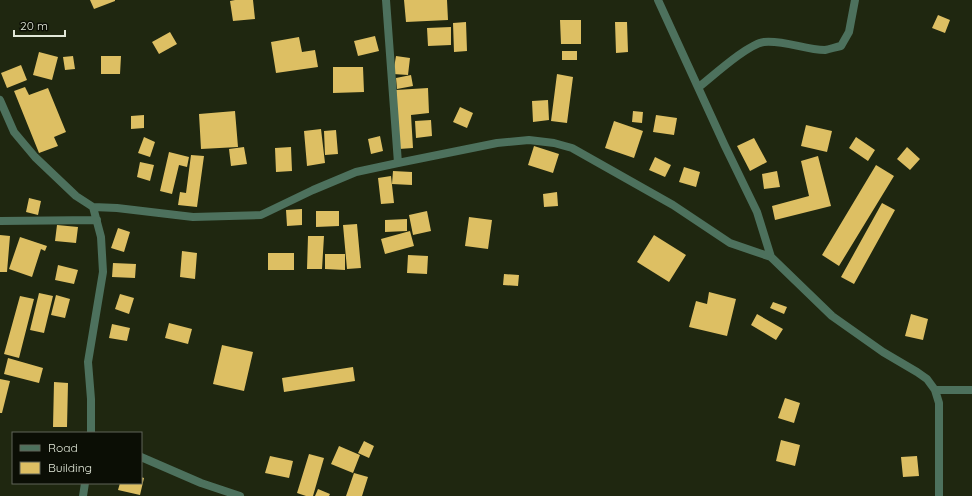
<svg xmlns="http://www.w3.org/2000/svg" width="972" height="496" viewBox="0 0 972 496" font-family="Quicksand,sans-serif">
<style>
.building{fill:#ddbf63}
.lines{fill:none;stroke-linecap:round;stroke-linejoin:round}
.minor{stroke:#4d715d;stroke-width:8}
</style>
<rect width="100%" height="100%" fill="#1f2710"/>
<path class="building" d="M 90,0 L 115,0 L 115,1 L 94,9 Z
M 235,0 L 253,0 L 255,19 L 233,21 L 230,1 Z
M 404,0 L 447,0 L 448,20 L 406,22 Z
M 938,15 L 950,20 L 945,33 L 932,28 Z
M 560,20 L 581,20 L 581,44 L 561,44 Z
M 466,22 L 467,51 L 454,52 L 453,23 Z
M 615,22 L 627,22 L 628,52 L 616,53 Z
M 451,27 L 451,45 L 428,46 L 427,28 Z
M 170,32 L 177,44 L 159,54 L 152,42 Z
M 375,36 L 379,51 L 358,56 L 354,41 Z
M 299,37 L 302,52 L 315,50 L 318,67 L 276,73 L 271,42 Z
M 562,51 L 577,51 L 577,60 L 562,60 Z
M 39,52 L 58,57 L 52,80 L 33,75 Z
M 73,56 L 75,69 L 65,70 L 63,57 Z
M 101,56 L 121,56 L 120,74 L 101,74 Z
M 396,56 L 410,58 L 408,75 L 393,74 Z
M 21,65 L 27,80 L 7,88 L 1,73 Z
M 333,67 L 363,67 L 364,92 L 333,93 Z
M 557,74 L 573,77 L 567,123 L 551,121 Z
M 411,75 L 413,86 L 397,89 L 396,78 Z
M 25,87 L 29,95 L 48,88 L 66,132 L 54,137 L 58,146 L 39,153 L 14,91 Z
M 428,88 L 429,113 L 411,115 L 413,148 L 399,149 L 396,90 Z
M 548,100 L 549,120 L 533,122 L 532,101 Z
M 460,107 L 473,113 L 467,128 L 453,122 Z
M 235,111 L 238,147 L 201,149 L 199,114 Z
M 633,111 L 643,112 L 642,123 L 632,122 Z
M 144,115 L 144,128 L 131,129 L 131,116 Z
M 656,115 L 677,118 L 674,135 L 653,132 Z
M 431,120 L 432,136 L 416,138 L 415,121 Z
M 614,121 L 643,131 L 634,158 L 605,148 Z
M 806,125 L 832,131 L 827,152 L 801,146 Z
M 321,129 L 325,163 L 307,166 L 304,131 Z
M 336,130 L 338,154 L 325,155 L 324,131 Z
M 380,136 L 383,151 L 371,154 L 368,139 Z
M 144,137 L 155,142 L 150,157 L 138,153 Z
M 856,137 L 875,150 L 868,161 L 849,148 Z
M 754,138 L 767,162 L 750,171 L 737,146 Z
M 534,146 L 559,154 L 553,173 L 528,165 Z
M 244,147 L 247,164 L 231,166 L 229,149 Z
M 291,147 L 292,171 L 276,172 L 275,148 Z
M 907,147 L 920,159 L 910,170 L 897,159 Z
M 169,152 L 189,157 L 187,167 L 179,165 L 172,194 L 160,191 Z
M 191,155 L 204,156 L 197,207 L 178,205 L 180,192 L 186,193 Z
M 818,156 L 831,206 L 775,220 L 772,206 L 809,196 L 801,161 Z
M 655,157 L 671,165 L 665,177 L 649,170 Z
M 140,162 L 154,165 L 150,181 L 137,177 Z
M 876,165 L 894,176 L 839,266 L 822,255 Z
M 684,167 L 700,172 L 696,187 L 679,182 Z
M 393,171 L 412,172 L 412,185 L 392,184 Z
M 777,171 L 780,187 L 764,189 L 762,174 Z
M 391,176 L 394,203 L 381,204 L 378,178 Z
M 557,192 L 558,206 L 544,207 L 543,194 Z
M 29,198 L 41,201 L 38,215 L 26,212 Z
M 882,203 L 895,210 L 854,284 L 841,277 Z
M 302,209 L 302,225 L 287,226 L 286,210 Z
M 316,211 L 339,211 L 339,226 L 316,227 Z
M 427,211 L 431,231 L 413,235 L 409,215 Z
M 469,217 L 492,220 L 488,249 L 465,246 Z
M 407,219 L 407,231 L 385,232 L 385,220 Z
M 357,224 L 361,268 L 347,269 L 343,225 Z
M 57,225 L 78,227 L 76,243 L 55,241 Z
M 118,228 L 130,232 L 124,252 L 111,248 Z
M 410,231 L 414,246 L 385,254 L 381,239 Z
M 0,235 L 10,236 L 7,272 L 0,272 Z
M 654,235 L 686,255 L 669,282 L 637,262 Z
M 308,236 L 324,236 L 322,269 L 307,269 Z
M 20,237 L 47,246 L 45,251 L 41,249 L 32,277 L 9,269 Z
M 182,251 L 197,253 L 195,279 L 180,277 Z
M 268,253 L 294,253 L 294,270 L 268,270 Z
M 325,254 L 345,254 L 345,270 L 325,269 Z
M 408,255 L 428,256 L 427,274 L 407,273 Z
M 113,263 L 136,264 L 135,278 L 112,277 Z
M 58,265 L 78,270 L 74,284 L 55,280 Z
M 504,274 L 519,275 L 518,286 L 503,285 Z
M 709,292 L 736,299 L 727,336 L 689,327 L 696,301 L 707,304 Z
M 39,293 L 53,296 L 44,333 L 30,330 Z
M 120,294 L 134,298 L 129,314 L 115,309 Z
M 56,295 L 70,299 L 65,318 L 51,315 Z
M 20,296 L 34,299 L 19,358 L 4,354 Z
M 773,302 L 787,307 L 784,314 L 770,308 Z
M 757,314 L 783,329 L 776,340 L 751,325 Z
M 911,314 L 928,319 L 923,340 L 905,336 Z
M 169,323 L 192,329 L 188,344 L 165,338 Z
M 112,324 L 130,328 L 127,341 L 109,338 Z
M 222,345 L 253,352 L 244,391 L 213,384 Z
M 8,358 L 43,368 L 39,383 L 4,374 Z
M 353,367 L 355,381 L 284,392 L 282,378 Z
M 0,379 L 10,381 L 2,413 L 0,413 Z
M 54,382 L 68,383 L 67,427 L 53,427 Z
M 785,398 L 800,403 L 794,423 L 778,418 Z
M 781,440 L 800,445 L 795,466 L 776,461 Z
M 364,441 L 374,446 L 369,458 L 358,453 Z
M 339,446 L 360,455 L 353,473 L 331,464 Z
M 309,454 L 324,458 L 313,496 L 306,496 L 297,493 Z
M 270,456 L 293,461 L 289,478 L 265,473 Z
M 917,456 L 919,476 L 903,477 L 901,457 Z
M 354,473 L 368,477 L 362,496 L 346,496 Z
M 141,477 L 144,478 L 140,495 L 118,490 L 120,483 L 141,483 Z
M 318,489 L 330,494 L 329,496 L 315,496 Z"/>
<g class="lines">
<path class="minor" d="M 386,0 L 398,163
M 658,0 L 724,144 L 757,212 L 771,257
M 699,87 C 713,76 748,44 764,42 C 785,40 805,50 825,50 C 830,49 836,47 841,46 L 849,32 L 855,0
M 0,100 L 14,132 L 35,157 L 76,196 L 93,207 L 117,208 L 193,217 L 261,215 L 313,190 L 356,172 L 398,163 L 497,143 L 529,140 L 554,143 L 572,148 L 673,205 L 730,243 L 771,257 L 832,316 L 883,352 L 917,372 L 927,379 L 935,390 L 939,403 L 939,496
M 0,221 L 97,220
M 935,390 L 972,390
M 91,433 L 91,399 L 88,362 L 103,272 L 101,237 L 93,207
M 141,457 L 201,483 L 240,496
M 83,496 L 85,483"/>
</g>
<rect x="12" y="432" width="130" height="52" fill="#0b0e05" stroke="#616559"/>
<rect x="20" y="445" width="20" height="6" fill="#4d715d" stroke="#616559"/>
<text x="48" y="452" font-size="12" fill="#e1e7d8">Road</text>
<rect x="20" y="462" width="20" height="12" fill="#ddbf63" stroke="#616559"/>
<text x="48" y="472" font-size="12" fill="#e1e7d8">Building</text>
<path d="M14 30v6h51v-6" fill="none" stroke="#e1e7d8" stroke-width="2"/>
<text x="20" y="30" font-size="12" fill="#e1e7d8" stroke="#0b0e05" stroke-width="3" paint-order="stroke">20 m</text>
</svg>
